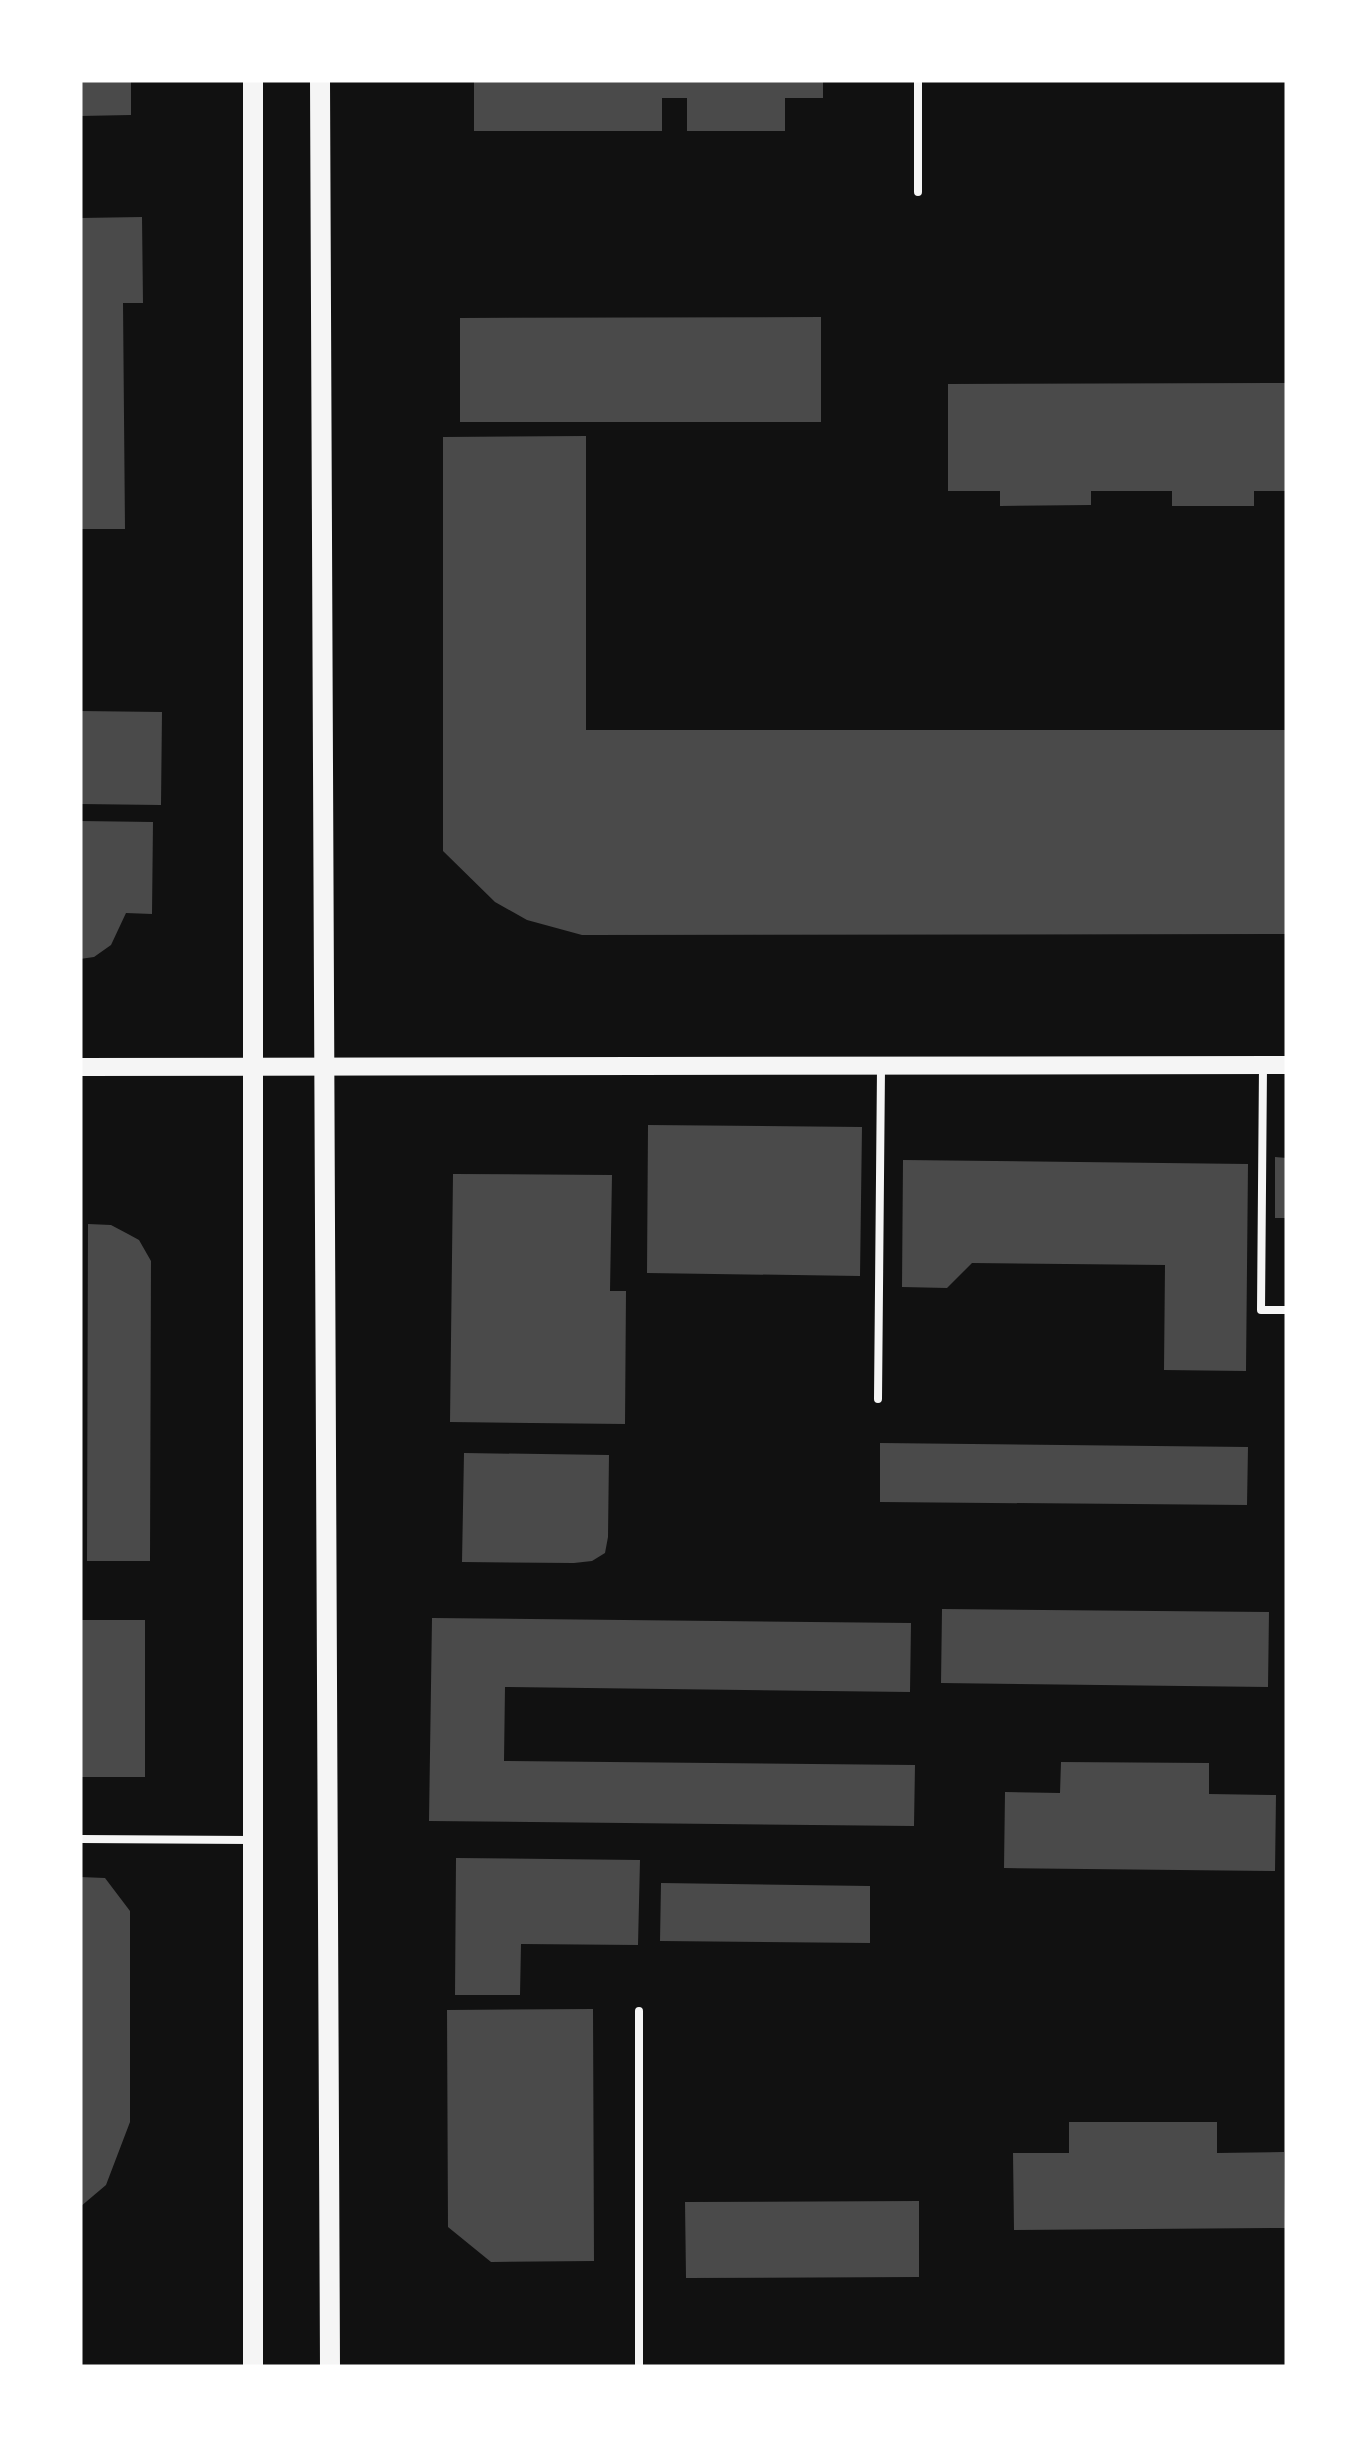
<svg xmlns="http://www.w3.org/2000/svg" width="1367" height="2447" viewBox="0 0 1367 2447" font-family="Roboto,sans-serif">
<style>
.building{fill:#4a4a4a}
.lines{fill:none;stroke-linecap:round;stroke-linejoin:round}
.service{stroke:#f5f5f5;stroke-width:8}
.tertiary{stroke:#f5f5f5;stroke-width:18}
.secondary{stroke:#f5f5f5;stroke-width:20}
</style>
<rect width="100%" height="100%" fill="#111"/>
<path class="building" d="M 80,80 L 131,80 L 131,115 L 80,116 Z
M 474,80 L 823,80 L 823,98 L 785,98 L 785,131 L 687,131 L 687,98 L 662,98 L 662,131 L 474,131 Z
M 142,217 L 143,303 L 123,303 L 125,529 L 80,529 L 80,218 Z
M 821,317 L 821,422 L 460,422 L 460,318 Z
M 1287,383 L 1287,491 L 1254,491 L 1254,506 L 1172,506 L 1172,491 L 1091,491 L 1091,505 L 1000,506 L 1000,491 L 948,491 L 948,384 Z
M 586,436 L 586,730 L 1287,730 L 1287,934 L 582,935 L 527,920 L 495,902 L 443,851 L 443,437 Z
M 80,711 L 162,712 L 161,805 L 80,804 Z
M 80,821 L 153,822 L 152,914 L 126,913 L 111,945 L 94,957 L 80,959 Z
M 648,1125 L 862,1127 L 860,1276 L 647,1273 Z
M 1275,1157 L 1287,1158 L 1287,1218 L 1275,1218 Z
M 903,1160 L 1248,1164 L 1246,1371 L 1164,1370 L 1165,1265 L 972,1263 L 947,1288 L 902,1287 Z
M 453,1174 L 612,1175 L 610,1291 L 626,1291 L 625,1424 L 450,1422 Z
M 88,1224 L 111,1225 L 128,1234 L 139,1240 L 151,1261 L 150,1561 L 87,1561 Z
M 880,1443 L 1248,1447 L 1247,1505 L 880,1502 Z
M 464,1453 L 609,1455 L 608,1537 L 605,1553 L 592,1561 L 574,1563 L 462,1562 Z
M 942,1609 L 1269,1612 L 1268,1687 L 941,1683 Z
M 432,1618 L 911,1623 L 910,1692 L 505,1687 L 504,1761 L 915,1765 L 914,1826 L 429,1821 Z
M 80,1620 L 145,1620 L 145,1777 L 80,1777 Z
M 1061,1762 L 1209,1763 L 1209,1794 L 1276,1795 L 1275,1871 L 1004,1868 L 1005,1792 L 1060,1793 Z
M 456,1858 L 640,1860 L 638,1945 L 521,1944 L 520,1995 L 455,1995 Z
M 80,1877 L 105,1878 L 130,1911 L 130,2122 L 106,2185 L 80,2207 Z
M 661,1883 L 870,1886 L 870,1943 L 660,1941 Z
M 593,2009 L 594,2261 L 491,2262 L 448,2227 L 447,2010 Z
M 1069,2122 L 1217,2122 L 1217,2153 L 1284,2152 L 1285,2228 L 1014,2230 L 1013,2153 L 1069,2153 Z
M 919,2201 L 919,2277 L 686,2278 L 685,2202 Z"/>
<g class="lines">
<path class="service" d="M 918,80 L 918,192
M 1263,1066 L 1261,1310 L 1287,1310
M 878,1399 L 881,1068
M 80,1839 L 250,1840
M 639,2011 L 639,2367"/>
<path class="tertiary" d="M 80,1067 L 1287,1065"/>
<path class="secondary" d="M 253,80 L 253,2367
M 320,80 L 330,2367"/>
</g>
<rect width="1367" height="2447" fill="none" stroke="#ffffff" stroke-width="165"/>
</svg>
